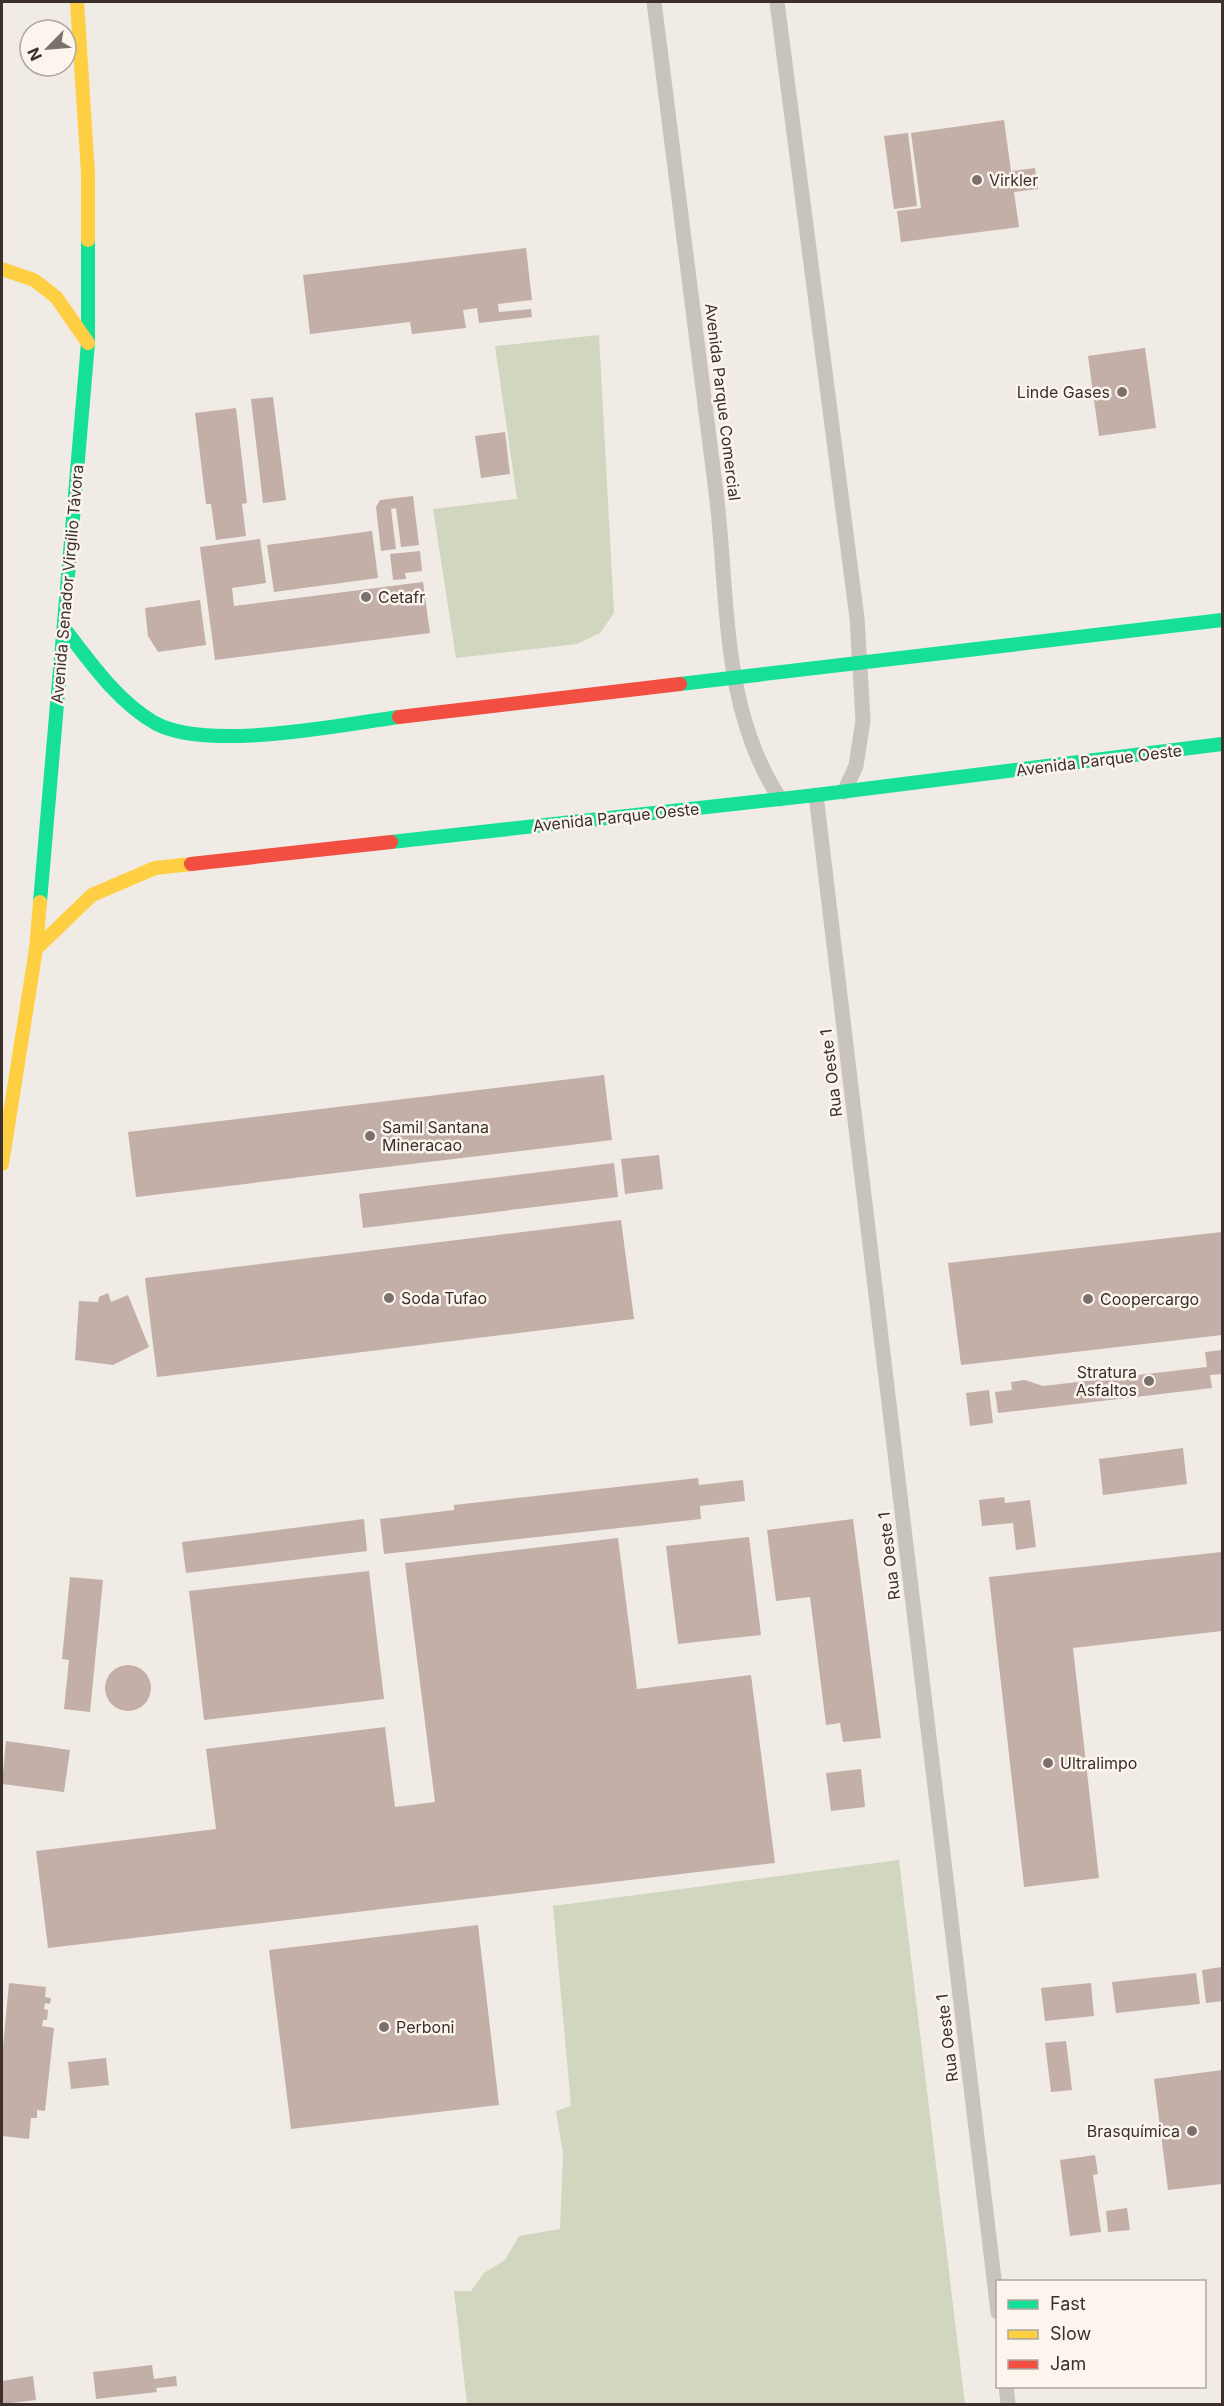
<svg xmlns="http://www.w3.org/2000/svg" width="1224" height="2406" viewBox="0 0 1224 2406" font-family="Inter,sans-serif">
<style>
.green{fill:#d1d6bf}
.building{fill:#c3afa7}
.lines{fill:none;stroke-linecap:round;stroke-linejoin:round}
.street{stroke:#c9c3be;stroke-width:15}
.fast{stroke:#16e098;stroke-width:14}
.slow{stroke:#ffcf43;stroke-width:14}
.jam{stroke:#f24e42;stroke-width:14}
.poi-dot{fill:#7a716c;stroke:#fbf5ee;stroke-width:2}
.labels{text-anchor:middle;dominant-baseline:central;stroke-width:5;stroke-linejoin:round;paint-order:stroke}
.poi-label{font-size:16px;fill:#3b302b;stroke:#fbf5ee;text-anchor:start}
.street-label{font-size:16px;fill:#3b302b;stroke:#fbf5ee}
</style>
<rect width="100%" height="100%" fill="#f0ebe5"/>
<path class="green" d="M 599,335 L 614,613 L 600,633 L 577,644 L 456,658 L 433,509 L 517,499 L 495,346 Z
M 899,1860 L 965,2404 L 467,2404 L 454,2291 L 471,2291 L 484,2273 L 505,2260 L 519,2236 L 560,2229 L 563,2153 L 556,2111 L 571,2106 L 553,1906 Z"/>
<path class="building" d="M 1004,120 L 1011,171 L 1035,168 L 1038,189 L 1014,192 L 1019,227 L 901,242 L 897,211 L 921,208 L 911,133 Z
M 908,133 L 917,206 L 894,209 L 884,136 Z
M 526,248 L 532,300 L 498,304 L 499,312 L 531,309 L 532,317 L 479,323 L 477,308 L 463,310 L 466,328 L 412,334 L 410,322 L 310,334 L 303,275 Z
M 1145,348 L 1156,428 L 1099,436 L 1088,356 Z
M 273,397 L 286,500 L 263,503 L 251,399 Z
M 236,408 L 247,503 L 242,504 L 246,536 L 216,540 L 211,504 L 206,504 L 195,413 Z
M 505,432 L 510,474 L 481,478 L 475,436 Z
M 413,496 L 419,545 L 401,547 L 396,508 L 391,509 L 396,549 L 381,551 L 376,507 L 380,500 Z
M 372,531 L 378,578 L 274,592 L 267,545 Z
M 260,539 L 266,583 L 232,588 L 234,606 L 423,582 L 430,633 L 215,660 L 200,547 Z
M 420,551 L 422,571 L 405,573 L 406,579 L 393,580 L 390,554 Z
M 200,600 L 206,645 L 158,652 L 148,636 L 145,608 Z
M 604,1075 L 612,1140 L 136,1197 L 128,1132 Z
M 659,1155 L 663,1189 L 625,1194 L 621,1159 Z
M 614,1163 L 618,1197 L 363,1228 L 359,1194 Z
M 621,1220 L 634,1319 L 157,1377 L 145,1278 Z
M 1222,1232 L 1222,1335 L 961,1365 L 948,1263 Z
M 108,1293 L 111,1302 L 128,1295 L 149,1347 L 113,1365 L 75,1360 L 79,1301 L 98,1302 L 99,1297 Z
M 1222,1350 L 1222,1374 L 1210,1375 L 1212,1388 L 998,1413 L 995,1392 L 1012,1390 L 1011,1382 L 1025,1380 L 1043,1386 L 1207,1367 L 1205,1352 Z
M 989,1390 L 993,1423 L 970,1426 L 966,1393 Z
M 1183,1448 L 1187,1484 L 1103,1495 L 1099,1459 Z
M 698,1478 L 699,1485 L 743,1480 L 745,1501 L 700,1506 L 701,1519 L 384,1554 L 380,1519 L 454,1510 L 454,1505 Z
M 1004,1497 L 1005,1503 L 1030,1500 L 1036,1547 L 1016,1550 L 1013,1523 L 982,1526 L 979,1500 Z
M 364,1519 L 367,1551 L 186,1573 L 182,1542 Z
M 853,1519 L 881,1738 L 843,1742 L 840,1723 L 826,1725 L 810,1597 L 776,1601 L 767,1530 Z
M 749,1537 L 761,1635 L 678,1644 L 666,1546 Z
M 618,1538 L 637,1689 L 751,1675 L 775,1863 L 48,1948 L 36,1851 L 216,1829 L 206,1749 L 385,1727 L 395,1807 L 435,1802 L 405,1563 Z
M 1222,1552 L 1222,1631 L 1073,1648 L 1099,1878 L 1024,1887 L 989,1577 Z
M 369,1571 L 384,1699 L 204,1720 L 189,1591 Z
M 70,1577 L 103,1580 L 90,1712 L 64,1709 L 69,1660 L 62,1659 Z
M105 1688a23 23 0 1 1 46 0a23 23 0 1 1-46 0Z
M 6,1741 L 70,1750 L 64,1792 L 2,1784 Z
M 861,1769 L 865,1807 L 831,1811 L 826,1773 Z
M 478,1925 L 499,2105 L 291,2129 L 269,1950 Z
M 1222,1967 L 1222,2001 L 1206,2003 L 1202,1970 Z
M 1196,1973 L 1200,2004 L 1116,2013 L 1112,1982 Z
M 9,1983 L 46,1987 L 45,1997 L 51,1998 L 50,2004 L 45,2003 L 44,2009 L 48,2010 L 47,2020 L 43,2020 L 42,2026 L 54,2028 L 45,2111 L 37,2110 L 37,2118 L 31,2118 L 29,2139 L 2,2136 L 2,2058 Z
M 1091,1983 L 1094,2016 L 1045,2021 L 1041,1988 Z
M 1066,2041 L 1072,2090 L 1051,2092 L 1045,2043 Z
M 106,2058 L 109,2085 L 71,2089 L 68,2062 Z
M 1222,2070 L 1222,2184 L 1168,2190 L 1154,2079 Z
M 1095,2155 L 1098,2174 L 1093,2175 L 1101,2232 L 1070,2236 L 1060,2160 Z
M 1127,2208 L 1130,2230 L 1108,2232 L 1106,2211 Z
M 152,2365 L 154,2379 L 176,2376 L 177,2386 L 156,2388 L 157,2392 L 96,2399 L 93,2372 Z
M 33,2376 L 36,2400 L 2,2404 L 2,2381 Z"/>
<g class="lines">
<path class="street" d="M 654,2 C 675,165 695,328 716,492 C 729,596 720,707 780,799
M 777,2 L 857,618 L 863,720 L 856,766 L 844,792
M 816,795 L 998,2312
M 1006,2386 L 1008,2404"/>
<path class="fast" d="M 64,628 C 90,662 117,701 155,723 C 208,752 338,725 399,717
M 680,684 L 1222,620
M 391,842 L 816,795 L 1222,744
M 40,902 L 88,343 L 88,240"/>
<path class="slow" d="M 77,2 L 88,173 L 88,240
M 2,269 L 34,280 L 56,297 L 88,343
M 36,949 L 92,895 L 155,868 L 191,864
M 2,1164 L 36,949 L 40,902"/>
<path class="jam" d="M 399,717 L 680,684
M 191,864 L 391,842"/>
</g>
<g class="poi-dot">
<circle cx="977" cy="180" r="6"/>
<circle cx="1122" cy="392" r="6"/>
<circle cx="366" cy="597" r="6"/>
<circle cx="370" cy="1136" r="6"/>
<circle cx="389" cy="1298" r="6"/>
<circle cx="1088" cy="1299" r="6"/>
<circle cx="1149" cy="1381" r="6"/>
<circle cx="1048" cy="1763" r="6"/>
<circle cx="384" cy="2027" r="6"/>
<circle cx="1192" cy="2131" r="6"/>
</g>
<g class="labels">
<g class="poi-label">
<text x="989" y="180">Virkler</text>
<text x="1110" y="392" text-anchor="end">Linde Gases</text>
<text x="378" y="597">Cetafr</text>
<text x="382" y="1127">Samil Santana<tspan x="382" dy="18">Mineracao</tspan></text>
<text x="401" y="1298">Soda Tufao</text>
<text x="1100" y="1299">Coopercargo</text>
<text x="1137" y="1372" text-anchor="end">Stratura<tspan x="1137" dy="18">Asfaltos</tspan></text>
<text x="1060" y="1763">Ultralimpo</text>
<text x="396" y="2027">Perboni</text>
<text x="1180" y="2131" text-anchor="end">Brasquímica</text>
</g>
<g class="street-label">
<text transform="translate(723 402) rotate(83)">Avenida Parque Comercial</text>
<text transform="translate(67 584) rotate(-85)">Avenida Senador Virgílio Távora</text>
<text transform="translate(1099 760) rotate(-7)">Avenida Parque Oeste</text>
<text transform="translate(616 817) rotate(-6)">Avenida Parque Oeste</text>
<text transform="translate(831 1073) rotate(-97)">Rua Oeste 1</text>
<text transform="translate(889 1556) rotate(-97)">Rua Oeste 1</text>
<text transform="translate(947 2038) rotate(-97)">Rua Oeste 1</text>
</g>
</g>
<rect width="1224" height="2406" fill="none" stroke="#3b302b" stroke-width="6"/>
<rect x="996" y="2280" width="210" height="108" fill="#fbf5ee" stroke="#aea6a0" stroke-width="1.5"/>
<rect x="1008" y="2300" width="30" height="9" fill="#16e098" stroke="#aea6a0" stroke-width="1.5"/>
<text x="1050" y="2310" font-size="18" fill="#3b302b">Fast</text>
<rect x="1008" y="2330" width="30" height="9" fill="#ffcf43" stroke="#aea6a0" stroke-width="1.5"/>
<text x="1050" y="2340" font-size="18" fill="#3b302b">Slow</text>
<rect x="1008" y="2360" width="30" height="9" fill="#f24e42" stroke="#aea6a0" stroke-width="1.5"/>
<text x="1050" y="2370" font-size="18" fill="#3b302b">Jam</text>
<g transform="translate(48 48) rotate(245)"><circle r="28" fill="#fbf5ee" stroke="#aea6a0" stroke-width="1.5"/>
<path d="M0-4.5L10 22L0 15L-10 22Z" fill="#7a716c"/>
<text y="-9" font-size="16" font-weight="bold" text-anchor="middle" fill="#3b302b">N</text>
</g>
</svg>
